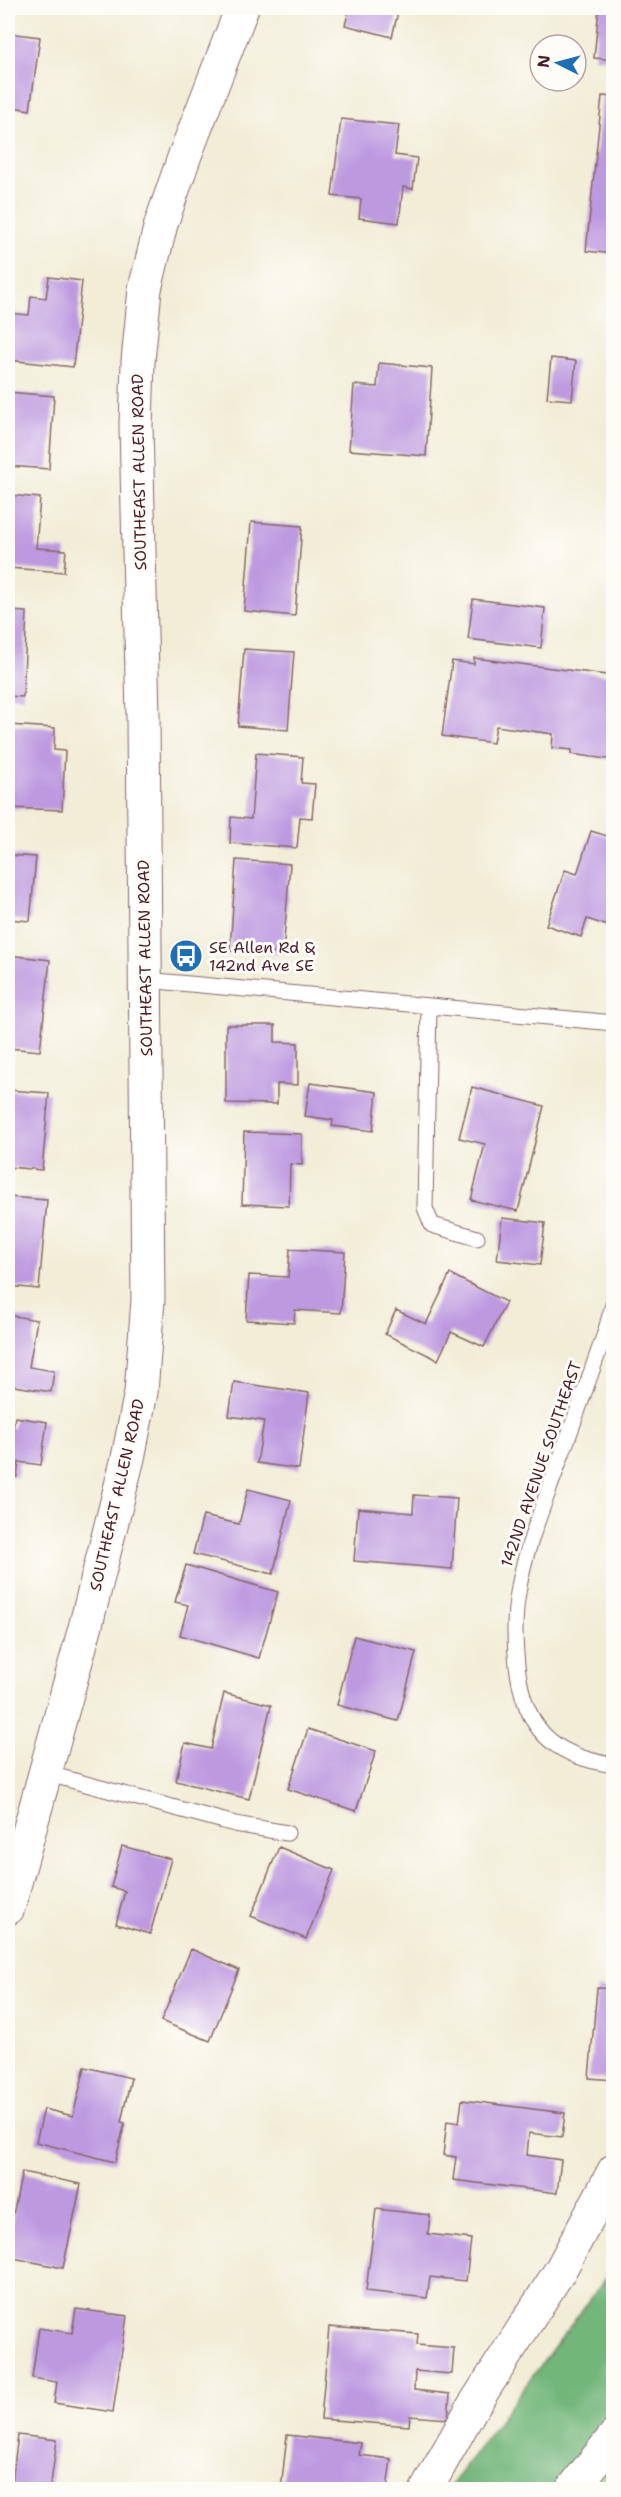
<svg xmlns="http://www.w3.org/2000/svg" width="621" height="2497" viewBox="0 0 621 2497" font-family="'Shantell Sans',sans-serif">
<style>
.forest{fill:#72b67a;stroke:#5e6a52;stroke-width:1.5}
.building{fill:#bd99e0}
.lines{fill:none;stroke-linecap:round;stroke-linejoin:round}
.service-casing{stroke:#856767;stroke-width:17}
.minor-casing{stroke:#856767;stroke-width:34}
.tertiary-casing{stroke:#856767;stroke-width:35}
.secondary-casing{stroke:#856767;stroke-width:35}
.service{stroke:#fff;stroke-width:15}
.minor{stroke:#fff;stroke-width:32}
.tertiary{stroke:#fff;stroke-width:33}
.secondary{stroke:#fff;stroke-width:33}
.labels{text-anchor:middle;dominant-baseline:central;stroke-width:6;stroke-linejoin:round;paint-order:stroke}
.street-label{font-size:16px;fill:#4a1f2b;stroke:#fdfcf7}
.poi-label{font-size:16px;fill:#4a1f2b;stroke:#fdfcf7;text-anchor:start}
</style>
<rect width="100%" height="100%" fill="#fdfcf7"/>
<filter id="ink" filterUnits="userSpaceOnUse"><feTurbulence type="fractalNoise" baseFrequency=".0167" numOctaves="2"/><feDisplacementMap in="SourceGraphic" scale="12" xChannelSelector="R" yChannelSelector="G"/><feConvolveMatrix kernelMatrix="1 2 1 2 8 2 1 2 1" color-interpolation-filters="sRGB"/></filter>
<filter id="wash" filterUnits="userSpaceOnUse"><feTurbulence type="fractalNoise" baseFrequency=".008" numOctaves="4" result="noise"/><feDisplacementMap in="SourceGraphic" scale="24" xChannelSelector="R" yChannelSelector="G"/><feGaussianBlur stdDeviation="1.35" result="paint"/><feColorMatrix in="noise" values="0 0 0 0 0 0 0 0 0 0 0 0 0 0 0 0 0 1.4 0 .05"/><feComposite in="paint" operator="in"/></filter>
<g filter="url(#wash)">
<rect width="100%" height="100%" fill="#f2edd7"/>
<path class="forest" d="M 613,2269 L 613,2489 L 448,2489 Z"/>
<g id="blocks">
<path class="building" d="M 350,8 L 399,8 L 392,37 L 345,25 Z
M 599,8 L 614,8 L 614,60 L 594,58 Z
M 8,33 L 40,37 L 30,110 L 8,106 Z
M 602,96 L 614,97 L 614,254 L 586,251 Z
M 341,119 L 399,125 L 395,155 L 417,158 L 413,189 L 403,187 L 399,223 L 359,218 L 361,199 L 332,196 Z
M 8,145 L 14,145 L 9,191 L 8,191 Z
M 49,277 L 82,281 L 73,367 L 8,360 L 8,313 L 29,315 L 31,296 L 46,298 Z
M 551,358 L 576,361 L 572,400 L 547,398 Z
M 379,363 L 432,368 L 426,456 L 349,450 L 354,385 L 377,387 Z
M 8,392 L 54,396 L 49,469 L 8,466 Z
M 8,495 L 40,498 L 36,548 L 66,550 L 64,572 L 8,568 Z
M 251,522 L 302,526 L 295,616 L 244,611 Z
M 473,599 L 545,608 L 541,648 L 468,639 Z
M 8,611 L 27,612 L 23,697 L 8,696 Z
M 244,649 L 294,652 L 288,730 L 238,726 Z
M 474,658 L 614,676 L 614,760 L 571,754 L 572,750 L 552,748 L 553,734 L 496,726 L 493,743 L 442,736 L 452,661 L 474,664 Z
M 8,725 L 55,728 L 54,750 L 65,751 L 62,810 L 8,808 Z
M 256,753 L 303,757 L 301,783 L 315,784 L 312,818 L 300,817 L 297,848 L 230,843 L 231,817 L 251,819 Z
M 591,831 L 614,838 L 614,928 L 587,919 L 581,937 L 546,925 L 565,870 L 577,874 Z
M 8,855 L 36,857 L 30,921 L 8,919 Z
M 236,860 L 290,864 L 283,954 L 230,951 Z
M 8,955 L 50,960 L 40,1051 L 8,1048 Z
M 226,1025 L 275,1025 L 275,1042 L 298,1043 L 298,1085 L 277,1084 L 277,1104 L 226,1103 Z
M 310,1083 L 377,1092 L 373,1131 L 332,1126 L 333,1120 L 305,1116 Z
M 472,1087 L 544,1106 L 518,1211 L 471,1200 L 485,1144 L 459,1138 Z
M 8,1090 L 49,1093 L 42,1170 L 8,1167 Z
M 244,1132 L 302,1134 L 302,1165 L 290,1164 L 289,1206 L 242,1204 Z
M 8,1197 L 47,1200 L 39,1289 L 8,1286 Z
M 502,1218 L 545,1223 L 540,1265 L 497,1260 Z
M 290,1249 L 345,1252 L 341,1313 L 295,1310 L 294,1323 L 246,1320 L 249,1275 L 288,1277 Z
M 450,1274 L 506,1302 L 484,1347 L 451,1332 L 438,1360 L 385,1334 L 396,1310 L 426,1324 Z
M 8,1315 L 37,1320 L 29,1367 L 54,1371 L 51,1392 L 8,1385 Z
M 234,1382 L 309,1393 L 299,1469 L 257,1463 L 264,1421 L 229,1416 Z
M 15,1417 L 47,1422 L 41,1465 L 19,1462 L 17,1477 L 8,1476 L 8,1427 L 13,1428 Z
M 248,1489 L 291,1500 L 273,1574 L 193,1554 L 203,1516 L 239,1524 Z
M 414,1495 L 457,1498 L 452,1569 L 354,1561 L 358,1508 L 413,1513 Z
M 186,1565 L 278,1592 L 259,1658 L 180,1635 L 188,1605 L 175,1602 Z
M 354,1636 L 416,1652 L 398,1721 L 337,1705 Z
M 224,1693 L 271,1705 L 249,1799 L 176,1781 L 185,1743 L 211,1749 Z
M 308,1729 L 376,1751 L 356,1811 L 288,1789 Z
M 122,1846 L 171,1859 L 150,1934 L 116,1924 L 125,1891 L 111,1887 Z
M 279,1847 L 334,1870 L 306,1939 L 251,1916 Z
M 191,1949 L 239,1970 L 210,2041 L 161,2021 Z
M 597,1988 L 614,1989 L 614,2080 L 589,2078 Z
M 85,2067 L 131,2078 L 121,2122 L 125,2123 L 115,2162 L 36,2142 L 44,2109 L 73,2116 Z
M 462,2100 L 565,2113 L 562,2137 L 529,2133 L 527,2155 L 561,2160 L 557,2193 L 453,2180 L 456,2157 L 443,2155 L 447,2121 L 459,2123 Z
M 22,2172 L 81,2184 L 63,2268 L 8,2257 L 8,2239 Z
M 376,2209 L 430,2215 L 428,2234 L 471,2239 L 466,2281 L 430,2277 L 427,2298 L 366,2291 Z
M 76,2309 L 127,2316 L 113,2412 L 54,2403 L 57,2382 L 32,2378 L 39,2328 L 72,2333 Z
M 329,2327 L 418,2334 L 417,2345 L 454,2348 L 452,2374 L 415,2371 L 414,2390 L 450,2394 L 448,2419 L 410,2416 L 409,2426 L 321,2419 Z
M 18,2435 L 57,2440 L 50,2490 L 11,2490 Z
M 287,2435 L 361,2443 L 359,2455 L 391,2459 L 387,2490 L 281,2490 Z"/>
</g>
</g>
<g filter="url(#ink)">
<use href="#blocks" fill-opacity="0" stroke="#856767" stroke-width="1.5"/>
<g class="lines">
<g class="service-casing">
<path id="service" d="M 146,980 L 614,1023
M 429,1006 L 425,1208 L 432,1225 L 477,1238
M 614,1301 L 605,1333 C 590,1376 575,1419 559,1462 C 545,1502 526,1545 519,1587 C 514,1613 514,1639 517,1665 C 524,1727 550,1756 614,1765
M 45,1773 L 235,1824 L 287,1833"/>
</g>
<g class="minor-casing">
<path id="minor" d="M 426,2490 L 472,2408 L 561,2269 L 614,2170"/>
</g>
<g class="tertiary-casing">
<path id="tertiary" d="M 8,1908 L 85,1628 L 128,1458 L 141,1392 L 148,1300 L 143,716 L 136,426 L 138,361 L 145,289 L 161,224 L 185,155 L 242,8"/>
</g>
<g class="secondary-casing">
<path id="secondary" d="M 572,2490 L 614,2437"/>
</g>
<use href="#service" class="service"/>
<use href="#minor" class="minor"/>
<use href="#tertiary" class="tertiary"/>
<use href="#secondary" class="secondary"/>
</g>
</g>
<defs>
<g id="bus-disc" transform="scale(1.725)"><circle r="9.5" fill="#1f6fb2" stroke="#fdfcf7"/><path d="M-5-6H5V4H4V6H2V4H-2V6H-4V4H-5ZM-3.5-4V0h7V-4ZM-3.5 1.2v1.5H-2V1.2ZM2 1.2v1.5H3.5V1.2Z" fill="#fff"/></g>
</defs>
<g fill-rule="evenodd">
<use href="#bus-disc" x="186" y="956"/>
</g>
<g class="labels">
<g class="street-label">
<text transform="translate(139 472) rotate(-91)">SOUTHEAST ALLEN ROAD</text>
<text transform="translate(145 958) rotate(-91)">SOUTHEAST ALLEN ROAD</text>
<text transform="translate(541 1464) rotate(-71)">142ND AVENUE SOUTHEAST</text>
<text transform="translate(117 1495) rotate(-77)">SOUTHEAST ALLEN ROAD</text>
</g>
<g class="poi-label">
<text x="209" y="947">SE Allen Rd &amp;<tspan x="209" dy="18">142nd Ave SE</tspan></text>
</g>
</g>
<rect width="621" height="2497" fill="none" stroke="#fdfcf7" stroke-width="30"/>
<g transform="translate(558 63) rotate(276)"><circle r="28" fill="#fdfcf7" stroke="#b5a4a5" stroke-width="1.5"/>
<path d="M0-4.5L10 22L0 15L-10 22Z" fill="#1f6fb2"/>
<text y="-9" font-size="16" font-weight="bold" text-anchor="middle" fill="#4a1f2b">N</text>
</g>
</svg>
